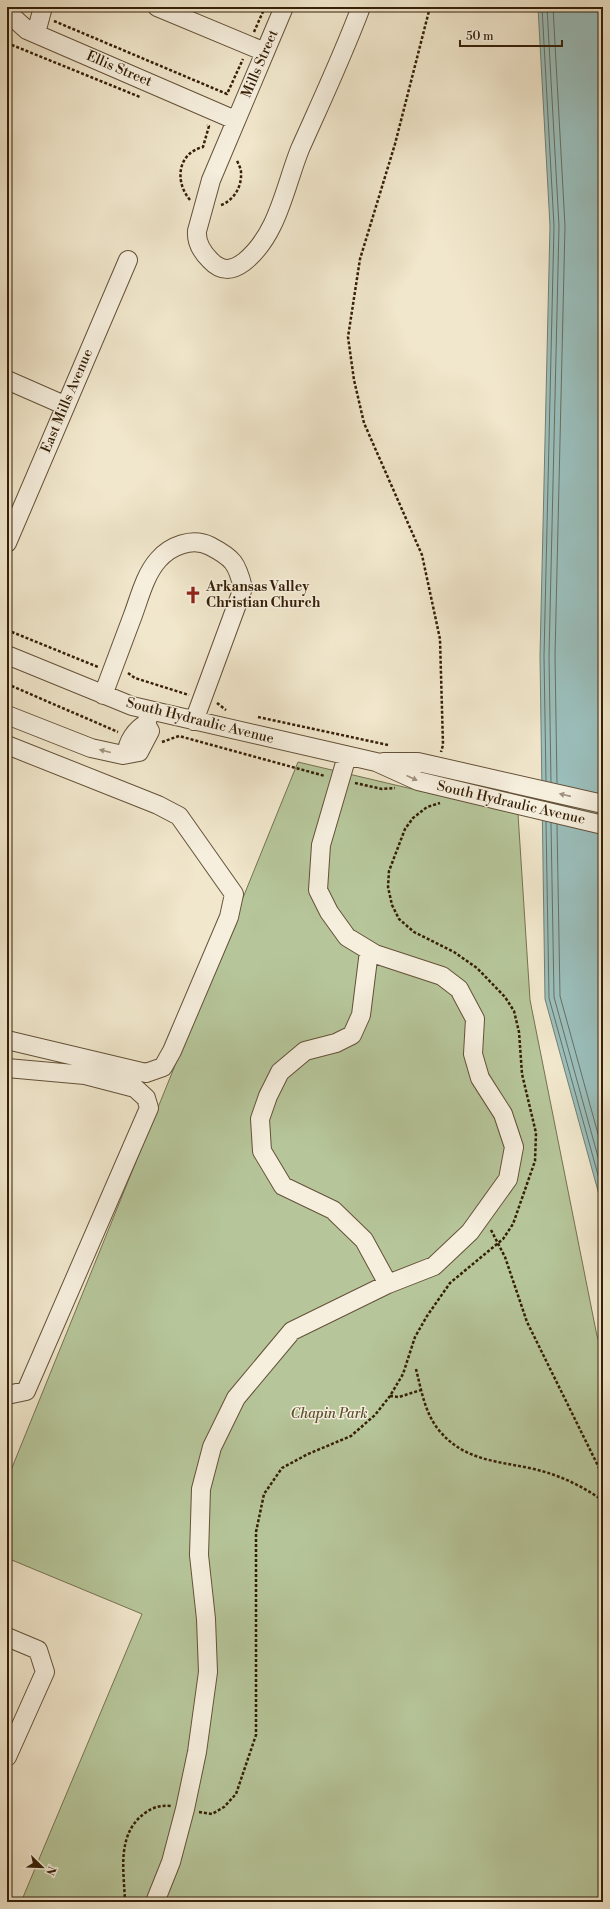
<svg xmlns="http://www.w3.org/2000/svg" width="610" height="1909" viewBox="0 0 610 1909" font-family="'Libre Bodoni',serif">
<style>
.green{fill:#b6c69a;stroke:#767250}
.water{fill:#9bbfbc;stroke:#727f73}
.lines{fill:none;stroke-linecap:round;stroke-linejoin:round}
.shore{stroke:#686f61;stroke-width:1}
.minor-casing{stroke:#645138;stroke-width:20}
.path{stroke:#351f06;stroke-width:2.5;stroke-dasharray:3 2;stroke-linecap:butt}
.minor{stroke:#f6efde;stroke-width:18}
.oneway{fill:#9f917d}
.labels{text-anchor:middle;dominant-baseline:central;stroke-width:3;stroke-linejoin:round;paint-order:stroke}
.street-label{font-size:14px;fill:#351f06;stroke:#f6efde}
.poi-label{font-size:14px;font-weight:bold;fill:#351f06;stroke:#f6efde;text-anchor:start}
.park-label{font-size:14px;font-style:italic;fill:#5c5132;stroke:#f6efde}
</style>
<rect width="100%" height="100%" fill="#f1e7cc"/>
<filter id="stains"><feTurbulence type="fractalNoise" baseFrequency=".005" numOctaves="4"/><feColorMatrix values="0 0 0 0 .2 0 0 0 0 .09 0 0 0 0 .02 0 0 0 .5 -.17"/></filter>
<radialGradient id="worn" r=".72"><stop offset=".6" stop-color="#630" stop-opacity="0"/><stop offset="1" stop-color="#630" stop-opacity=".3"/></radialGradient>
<path class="green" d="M 298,762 L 518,814 L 530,1000 L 597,1336 L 603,1352 L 603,1902 L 21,1902 L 142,1614 L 7,1558 L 7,1480 Z"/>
<path class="water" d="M 538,7 L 603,7 L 603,1209 L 545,999 L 540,656 L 550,226 Z"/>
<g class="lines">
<path class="shore" d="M 542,7 L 554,226 L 544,656 L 546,781
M 547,7 L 559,226 L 549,656 L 551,782
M 553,7 L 565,226 L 555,656 L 557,783
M 546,822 L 549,998 L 603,1193
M 551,823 L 554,997 L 603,1175
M 557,824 L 560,996 L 603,1152"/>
<g class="minor-casing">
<path id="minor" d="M 157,7 L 265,52
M 284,7 L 211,180 L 197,231 C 196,243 202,252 210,260 C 221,272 232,271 244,262 C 278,235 285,186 300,149 C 321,102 343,55 361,7
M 7,12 L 27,30 L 235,120
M 36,33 L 43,7
M 7,380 L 64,405
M 7,543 L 128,260
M 7,655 L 132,706 L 376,762 L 418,781 L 603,825
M 103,695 C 113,668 123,641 133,615 C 140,596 145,575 158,560 C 170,546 192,537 210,546 C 233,558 237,563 243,588 L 194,721
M 7,715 L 91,748 L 123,755 L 139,752 L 150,731 L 146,724 L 150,711
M 7,745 L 158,805 L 179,816 L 234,894 L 229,917 L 172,1051 L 163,1067 L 146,1073 L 7,1040
M 127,753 C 127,742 136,729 146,724
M 383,762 L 418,762 L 603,804
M 369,951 L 361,1015 L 352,1035 L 336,1043 L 305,1051 L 280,1072 L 268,1096 L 260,1119 L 262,1151 L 283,1186 L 333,1210 L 364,1240 L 388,1284
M 7,1068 L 85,1075 L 135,1088 L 146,1098 L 149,1108 L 26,1391 L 7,1395
M 7,1637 L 38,1650 L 45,1672 L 7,1757
M 155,1902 L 171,1862 L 185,1809 L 197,1752 L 208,1672 L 206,1619 L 199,1555 L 201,1489 L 212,1447 L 236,1398 L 292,1331 L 388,1284 L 434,1266 L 470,1232 L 508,1179 L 514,1147 L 503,1114 L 480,1078 L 473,1054 L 475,1019 L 459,989 L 442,976 L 375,954 L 347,937 L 329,912 L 318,890 L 321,845 L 347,756"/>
</g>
<path class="path" d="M 430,7 L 395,144 L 360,259 L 348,337 L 354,380 L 364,423 L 422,555 L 440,639 L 443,745 L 441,752
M 54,21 L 227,94 L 243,59
M 254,32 L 265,7
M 7,43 L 140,97
M 190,200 C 174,181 178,153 203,147 L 209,126 L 207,125
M 221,205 C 234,200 242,187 241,172 C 241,168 238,164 237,160
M 7,630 L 98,667
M 128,673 L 135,678 L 189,695
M 7,684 L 118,732
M 217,703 L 226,710
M 258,717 L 388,745
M 162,742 L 179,736 L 325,776
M 355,783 L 382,789 L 395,788
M 491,1230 L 505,1257 L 527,1322 L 603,1476
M 416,1369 C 421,1389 425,1413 438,1429 C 463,1461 498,1461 534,1469 C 559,1475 583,1486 603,1501
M 390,1396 L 399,1397 L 421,1390
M 199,1812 L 212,1814 L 224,1807 L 236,1794 L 256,1735 L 256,1532 L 264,1494 L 282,1468 L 308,1454 L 351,1436 L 375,1415 L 390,1396 L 403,1374 L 415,1337 L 427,1316 L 450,1283 L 503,1239 L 513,1224 L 535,1161 L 536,1133 L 522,1074 L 519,1032 L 514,1011 L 505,997 L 477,968 L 454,952 L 414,932 L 399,919 L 392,905 L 388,887 L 389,871 L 405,829 L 413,818 L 427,807 L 440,803
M 125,1902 C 124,1871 116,1834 145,1813 C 153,1807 161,1805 171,1806"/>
<use href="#minor" class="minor"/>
</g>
<defs><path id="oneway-solid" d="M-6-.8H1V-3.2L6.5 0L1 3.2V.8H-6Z"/></defs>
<g class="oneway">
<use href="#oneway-solid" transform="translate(105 751) rotate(-166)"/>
<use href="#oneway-solid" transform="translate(412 778) rotate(25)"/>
<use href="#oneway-solid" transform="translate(565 795) rotate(-167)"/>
</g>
<defs>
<g id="church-bare" transform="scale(1.38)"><path d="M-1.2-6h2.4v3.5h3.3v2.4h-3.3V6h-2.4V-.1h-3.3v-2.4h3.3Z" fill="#8f2418" stroke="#f6efde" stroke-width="2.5" paint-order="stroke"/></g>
</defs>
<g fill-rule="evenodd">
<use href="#church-bare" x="193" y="595"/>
</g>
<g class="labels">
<g class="street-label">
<text transform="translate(260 64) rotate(-67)">Mills Street</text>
<text transform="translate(119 69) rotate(23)">Ellis Street</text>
<text transform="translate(67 401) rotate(-67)">East Mills Avenue</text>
<text transform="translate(200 721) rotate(14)">South Hydraulic Avenue</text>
<text transform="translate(511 803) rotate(13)">South Hydraulic Avenue</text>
</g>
<g class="poi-label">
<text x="206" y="587">Arkansas Valley<tspan x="206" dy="16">Christian Church</tspan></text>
</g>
<g class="park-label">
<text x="329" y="1414">Chapin Park</text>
</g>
</g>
<rect width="610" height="1909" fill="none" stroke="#f1e7cc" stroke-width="24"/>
<rect x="8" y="8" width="594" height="1893" fill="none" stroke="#351f06" stroke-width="2"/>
<rect x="12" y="12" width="586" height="1885" fill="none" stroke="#351f06"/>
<g transform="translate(42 1867) rotate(113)" stroke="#f6efde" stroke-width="3" paint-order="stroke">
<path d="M0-3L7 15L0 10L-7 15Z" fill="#351f06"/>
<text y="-6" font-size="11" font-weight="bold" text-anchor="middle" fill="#351f06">N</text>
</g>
<path d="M460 40v6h102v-6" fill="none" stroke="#351f06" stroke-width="2"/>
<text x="466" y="40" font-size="12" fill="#351f06" stroke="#f6efde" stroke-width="3" paint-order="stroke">50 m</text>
<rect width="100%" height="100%" filter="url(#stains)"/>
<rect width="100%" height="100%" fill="url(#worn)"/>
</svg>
